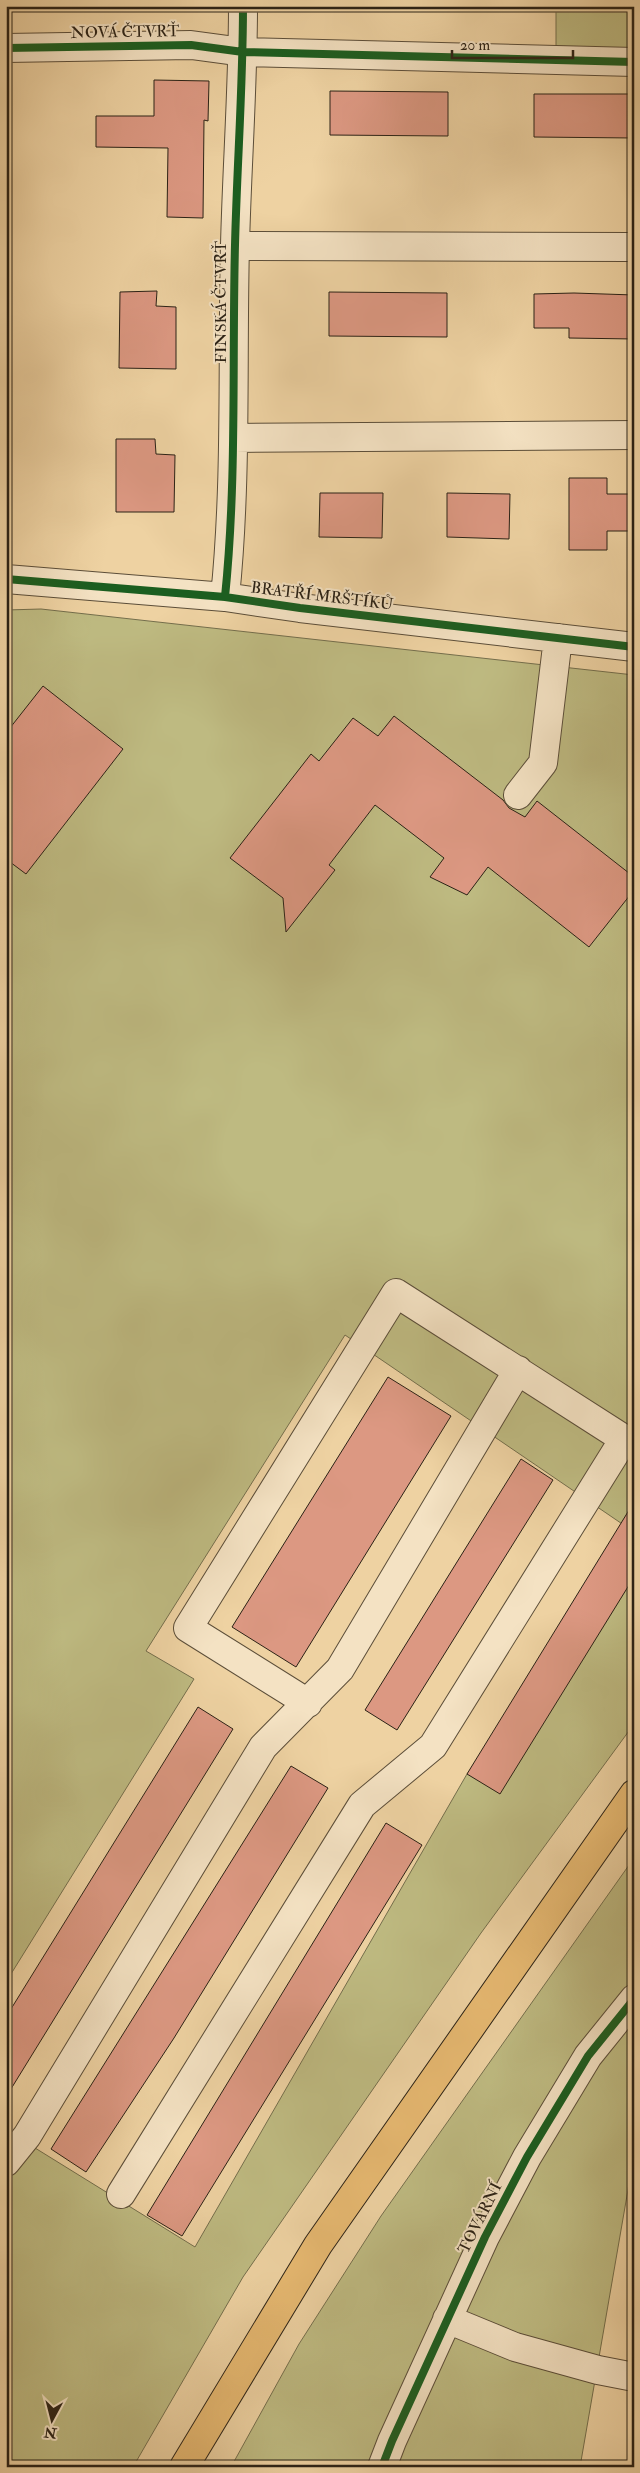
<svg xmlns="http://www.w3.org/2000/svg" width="640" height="2473" viewBox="0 0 640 2473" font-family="'IM FELL Double Pica',serif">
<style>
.green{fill:#beba81;stroke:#746e4c}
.building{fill:#dc9882;stroke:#2b2216}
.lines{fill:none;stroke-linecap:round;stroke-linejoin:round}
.minor-casing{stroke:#5c4e39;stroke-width:30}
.major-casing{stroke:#2b2216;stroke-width:30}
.minor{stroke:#f4e2c3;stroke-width:28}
.major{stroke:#e7b971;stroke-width:28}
.cycleway-casing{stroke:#f4e2c3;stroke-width:11}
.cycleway{stroke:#1b5e20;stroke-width:8}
.labels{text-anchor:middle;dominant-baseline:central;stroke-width:4;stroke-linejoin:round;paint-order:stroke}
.street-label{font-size:16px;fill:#2b2216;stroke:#f4e2c3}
</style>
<rect width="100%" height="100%" fill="#eed2a2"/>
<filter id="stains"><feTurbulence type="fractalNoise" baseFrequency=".004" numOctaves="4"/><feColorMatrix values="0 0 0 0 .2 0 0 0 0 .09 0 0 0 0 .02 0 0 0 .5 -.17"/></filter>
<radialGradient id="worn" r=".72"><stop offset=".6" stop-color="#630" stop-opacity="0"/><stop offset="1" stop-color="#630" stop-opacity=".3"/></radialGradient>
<path class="green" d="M 556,6 L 634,6 L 634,50 L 556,49 Z
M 41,609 L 634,675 L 634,1532 L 345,1335 L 146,1651 L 194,1679 L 6,1982 L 6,610 Z
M 634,1576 L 634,1724 L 481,1933 L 243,2277 L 133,2467 L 6,2467 L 6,2130 L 195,2247 L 467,1774 Z
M 634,1858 L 634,2155 L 580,2467 L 231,2467 L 299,2344 L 381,2216 Z"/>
<path class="building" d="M 154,80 L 209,81 L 208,121 L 204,120 L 203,218 L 167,217 L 168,148 L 96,147 L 96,116 L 154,116 Z
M 330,91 L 448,92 L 448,136 L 330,135 Z
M 534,94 L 634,94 L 634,138 L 534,137 Z
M 157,291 L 156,306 L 176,307 L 176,369 L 119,368 L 120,292 Z
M 329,292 L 447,293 L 447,337 L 329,336 Z
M 574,293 L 634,295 L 634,339 L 569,338 L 569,328 L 534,328 L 534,294 Z
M 116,439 L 155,439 L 156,454 L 175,455 L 174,512 L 116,512 Z
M 569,478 L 607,478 L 607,494 L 634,494 L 634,531 L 607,531 L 607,550 L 569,550 Z
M 320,493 L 383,493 L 382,538 L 319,537 Z
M 447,493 L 510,494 L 509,539 L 447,537 Z
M 43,686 L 123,749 L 26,874 L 6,859 L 6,733 Z
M 394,716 L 503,800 L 509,808 L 525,817 L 537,801 L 634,877 L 634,890 L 589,947 L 488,867 L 467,895 L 430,877 L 444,858 L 375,805 L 329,865 L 335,870 L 286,932 L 283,898 L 230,858 L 311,754 L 319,761 L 353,718 L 378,736 Z
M 388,1377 L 451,1416 L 296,1667 L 232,1627 Z
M 521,1459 L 553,1480 L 397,1730 L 365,1710 Z
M 634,1502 L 634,1577 L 500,1794 L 467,1774 Z
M 198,1707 L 233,1729 L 6,2097 L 6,2017 Z
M 291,1766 L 328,1788 L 174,2038 L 86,2172 L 51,2149 Z
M 386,1823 L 422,1845 L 182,2236 L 147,2215 Z"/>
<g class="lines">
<g class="minor-casing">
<path id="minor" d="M 6,48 L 191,45 L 243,52 L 634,62
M 235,246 L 634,247
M 234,438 L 634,435
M 6,579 L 225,597 L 300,608 L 634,647
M 225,597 C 237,480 232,362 235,245 C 237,165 243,86 243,6
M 518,795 L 543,763 L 558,638
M 308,1703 L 188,1628 L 396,1293 L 624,1439 L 634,1441
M 6,2162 L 27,2136 L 263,1747 L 340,1669 L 518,1370
M 121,2194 L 362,1805 L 433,1746 L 624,1439
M 447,2319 L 515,2347 L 598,2370 L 634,2377
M 382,2467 L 392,2441 L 485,2237 L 527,2157 L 588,2056 L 634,1999"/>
</g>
<g class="major-casing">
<path id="major" d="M 184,2467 L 318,2245 L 634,1794"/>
</g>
<use href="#minor" class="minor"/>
<use href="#major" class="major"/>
<g class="cycleway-casing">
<path id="cycleway" d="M 6,48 L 191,45 L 243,52 L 634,62
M 6,579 L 225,597 L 300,608 L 634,647
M 225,597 C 237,480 232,362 235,245 C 237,165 243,86 243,6
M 382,2467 L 392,2441 L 485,2237 L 527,2157 L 588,2056 L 634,1999"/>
</g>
<use href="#cycleway" class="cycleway"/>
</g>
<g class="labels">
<g class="street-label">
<text transform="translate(125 32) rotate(-1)">NOVÁ ČTVRŤ</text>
<text transform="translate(221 302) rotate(-90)">FINSKÁ ČTVRŤ</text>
<text transform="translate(322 596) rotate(7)">BRATŘÍ MRŠTÍKŮ</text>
<text transform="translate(480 2218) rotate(-63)">TOVÁRNÍ</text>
</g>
</g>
<rect width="640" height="2473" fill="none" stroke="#eed2a2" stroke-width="25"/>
<rect x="8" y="8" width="625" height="2458" fill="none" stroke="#2b2216" stroke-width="2.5"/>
<rect x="12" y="12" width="615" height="2448" fill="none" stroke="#2b2216"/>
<g transform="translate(52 2420) rotate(187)" stroke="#f4e2c3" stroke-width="4" paint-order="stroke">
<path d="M0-4L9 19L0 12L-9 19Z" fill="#2b2216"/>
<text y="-8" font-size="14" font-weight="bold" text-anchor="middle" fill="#2b2216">N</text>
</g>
<path d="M452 50v8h121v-8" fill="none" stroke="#2b2216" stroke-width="2.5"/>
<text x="460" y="50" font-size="15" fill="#2b2216" stroke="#f4e2c3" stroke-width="4" paint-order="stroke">20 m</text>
<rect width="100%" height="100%" filter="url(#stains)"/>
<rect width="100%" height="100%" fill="url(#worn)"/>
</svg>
